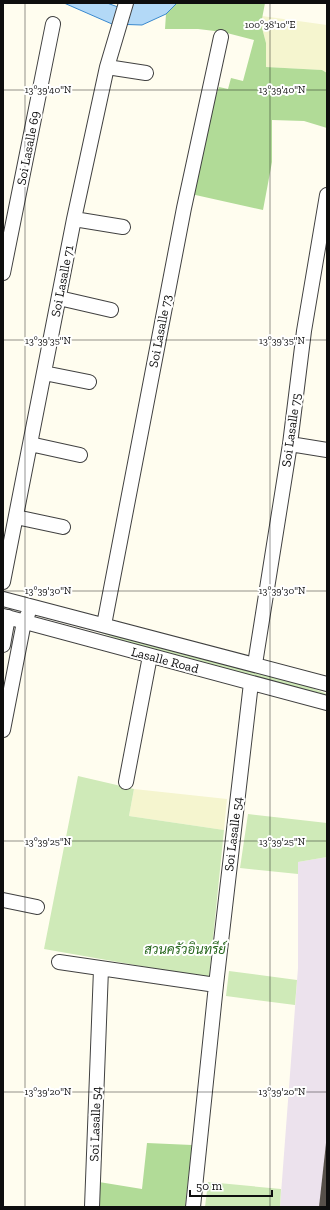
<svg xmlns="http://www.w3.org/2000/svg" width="330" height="1210" viewBox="0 0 330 1210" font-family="'Zilla Slab',Sarabun,serif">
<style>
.industrial{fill:#ece2ed}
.farmland{fill:#f5f5cf}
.green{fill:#cfeab8}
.forest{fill:#b1db97}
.water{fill:#b3d9f7;stroke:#3989cf}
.building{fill:#57504a}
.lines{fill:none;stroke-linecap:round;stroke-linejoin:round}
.minor-casing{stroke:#414141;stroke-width:16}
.minor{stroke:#fff;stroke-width:14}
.ticks{fill:none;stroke:#0e0e0e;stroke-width:1;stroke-opacity:0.45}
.labels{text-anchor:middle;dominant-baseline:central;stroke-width:4;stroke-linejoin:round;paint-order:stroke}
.street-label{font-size:13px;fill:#0e0e0e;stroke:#fff}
.park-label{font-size:13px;font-style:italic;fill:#27671d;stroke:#fff}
.ticks-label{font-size:10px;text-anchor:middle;fill:#0e0e0e;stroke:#fff;stroke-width:4;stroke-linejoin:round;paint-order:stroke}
</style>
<rect width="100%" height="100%" fill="#fffdef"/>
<path class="industrial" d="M 327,857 L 327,1207 L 280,1207 L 298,968 L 298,862 Z"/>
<path class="farmland" d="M 262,16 L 327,25 L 327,73 L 322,70 L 266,67 L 266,43 L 261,24 Z
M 134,789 L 227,799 L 224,830 L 129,816 Z"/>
<path class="green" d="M 44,617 L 302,684 L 327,694 L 327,697 L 123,641 L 96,631 Z
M 78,776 L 134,789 L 129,816 L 224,830 L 209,978 L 44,949 Z
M 248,814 L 327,823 L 327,857 L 298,862 L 298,874 L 240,868 Z
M 229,971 L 297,980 L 295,1005 L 226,996 Z
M 208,1182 L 281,1189 L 280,1207 L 205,1207 Z"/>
<path class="forest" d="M 177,3 L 265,3 L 261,24 L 266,43 L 266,67 L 322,70 L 327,73 L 327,128 L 304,121 L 272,120 L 272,162 L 263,210 L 191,194 L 206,124 L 219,87 L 228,89 L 231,78 L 243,81 L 254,40 L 223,32 L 198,29 L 165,29 L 166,14 Z
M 147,1143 L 192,1145 L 185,1207 L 97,1207 L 99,1182 L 142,1189 Z"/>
<path class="water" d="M 64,3 L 107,3 L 118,7 L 136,3 L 177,3 L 166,14 L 142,25 L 112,24 Z"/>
<path class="building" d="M 326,1143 L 327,1143 L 327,1207 L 319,1207 Z"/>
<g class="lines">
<g class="minor-casing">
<path id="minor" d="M 107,67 L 146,73
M 74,219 L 123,227
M 3,273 L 53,24
M 59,298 L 111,310
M 44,373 L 89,382
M 30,444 L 80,455
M 290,444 L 327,450
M 16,517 L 63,527
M 3,582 L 74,219 L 107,67 L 126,3
M 3,599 L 327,684
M 3,616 L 327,703
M 104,625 L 184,208 L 221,37
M 3,645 L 8,617
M 255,664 L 290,444 L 304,331 L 327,195
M 3,730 L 24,622 L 28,614
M 126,782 L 150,656
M 3,900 L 37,907
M 59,962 L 216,985
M 92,1207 L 101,969
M 193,1207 L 216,985 L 251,683"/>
</g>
<use href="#minor" class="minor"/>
</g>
<path class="ticks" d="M 25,3 L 25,1207M 270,3 L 270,1207M 3,90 L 327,90M 3,340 L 327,340M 3,591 L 327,591M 3,841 L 327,841M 3,1092 L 327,1092"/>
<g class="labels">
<g class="street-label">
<text transform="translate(28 148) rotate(-79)">Soi Lasalle 69</text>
<text transform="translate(62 281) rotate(-79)">Soi Lasalle 71</text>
<text transform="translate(160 331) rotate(-79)">Soi Lasalle 73</text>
<text transform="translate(291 430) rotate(-82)">Soi Lasalle 75</text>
<text transform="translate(165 660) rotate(15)">Lasalle Road</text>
<text transform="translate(233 834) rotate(-83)">Soi Lasalle 54</text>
<text transform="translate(95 1124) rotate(-88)">Soi Lasalle 54</text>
</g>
<g class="park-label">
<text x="185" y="949">สวนครัวอินทรีย์</text>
</g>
</g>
<g class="ticks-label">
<text x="270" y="28">100°38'10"E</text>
<text x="48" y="93">13°39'40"N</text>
<text x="282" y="93">13°39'40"N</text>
<text x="48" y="344">13°39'35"N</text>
<text x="282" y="344">13°39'35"N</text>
<text x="48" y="594">13°39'30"N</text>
<text x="282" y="594">13°39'30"N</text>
<text x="48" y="845">13°39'25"N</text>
<text x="282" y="845">13°39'25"N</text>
<text x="48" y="1095">13°39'20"N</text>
<text x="282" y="1095">13°39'20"N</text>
</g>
<rect width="330" height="1210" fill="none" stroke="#0e0e0e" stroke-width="8"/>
<path d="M190 1190v6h82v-6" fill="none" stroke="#0e0e0e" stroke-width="2"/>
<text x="196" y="1190" font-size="12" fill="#0e0e0e" stroke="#ffffff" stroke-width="3" paint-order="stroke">50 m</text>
</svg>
